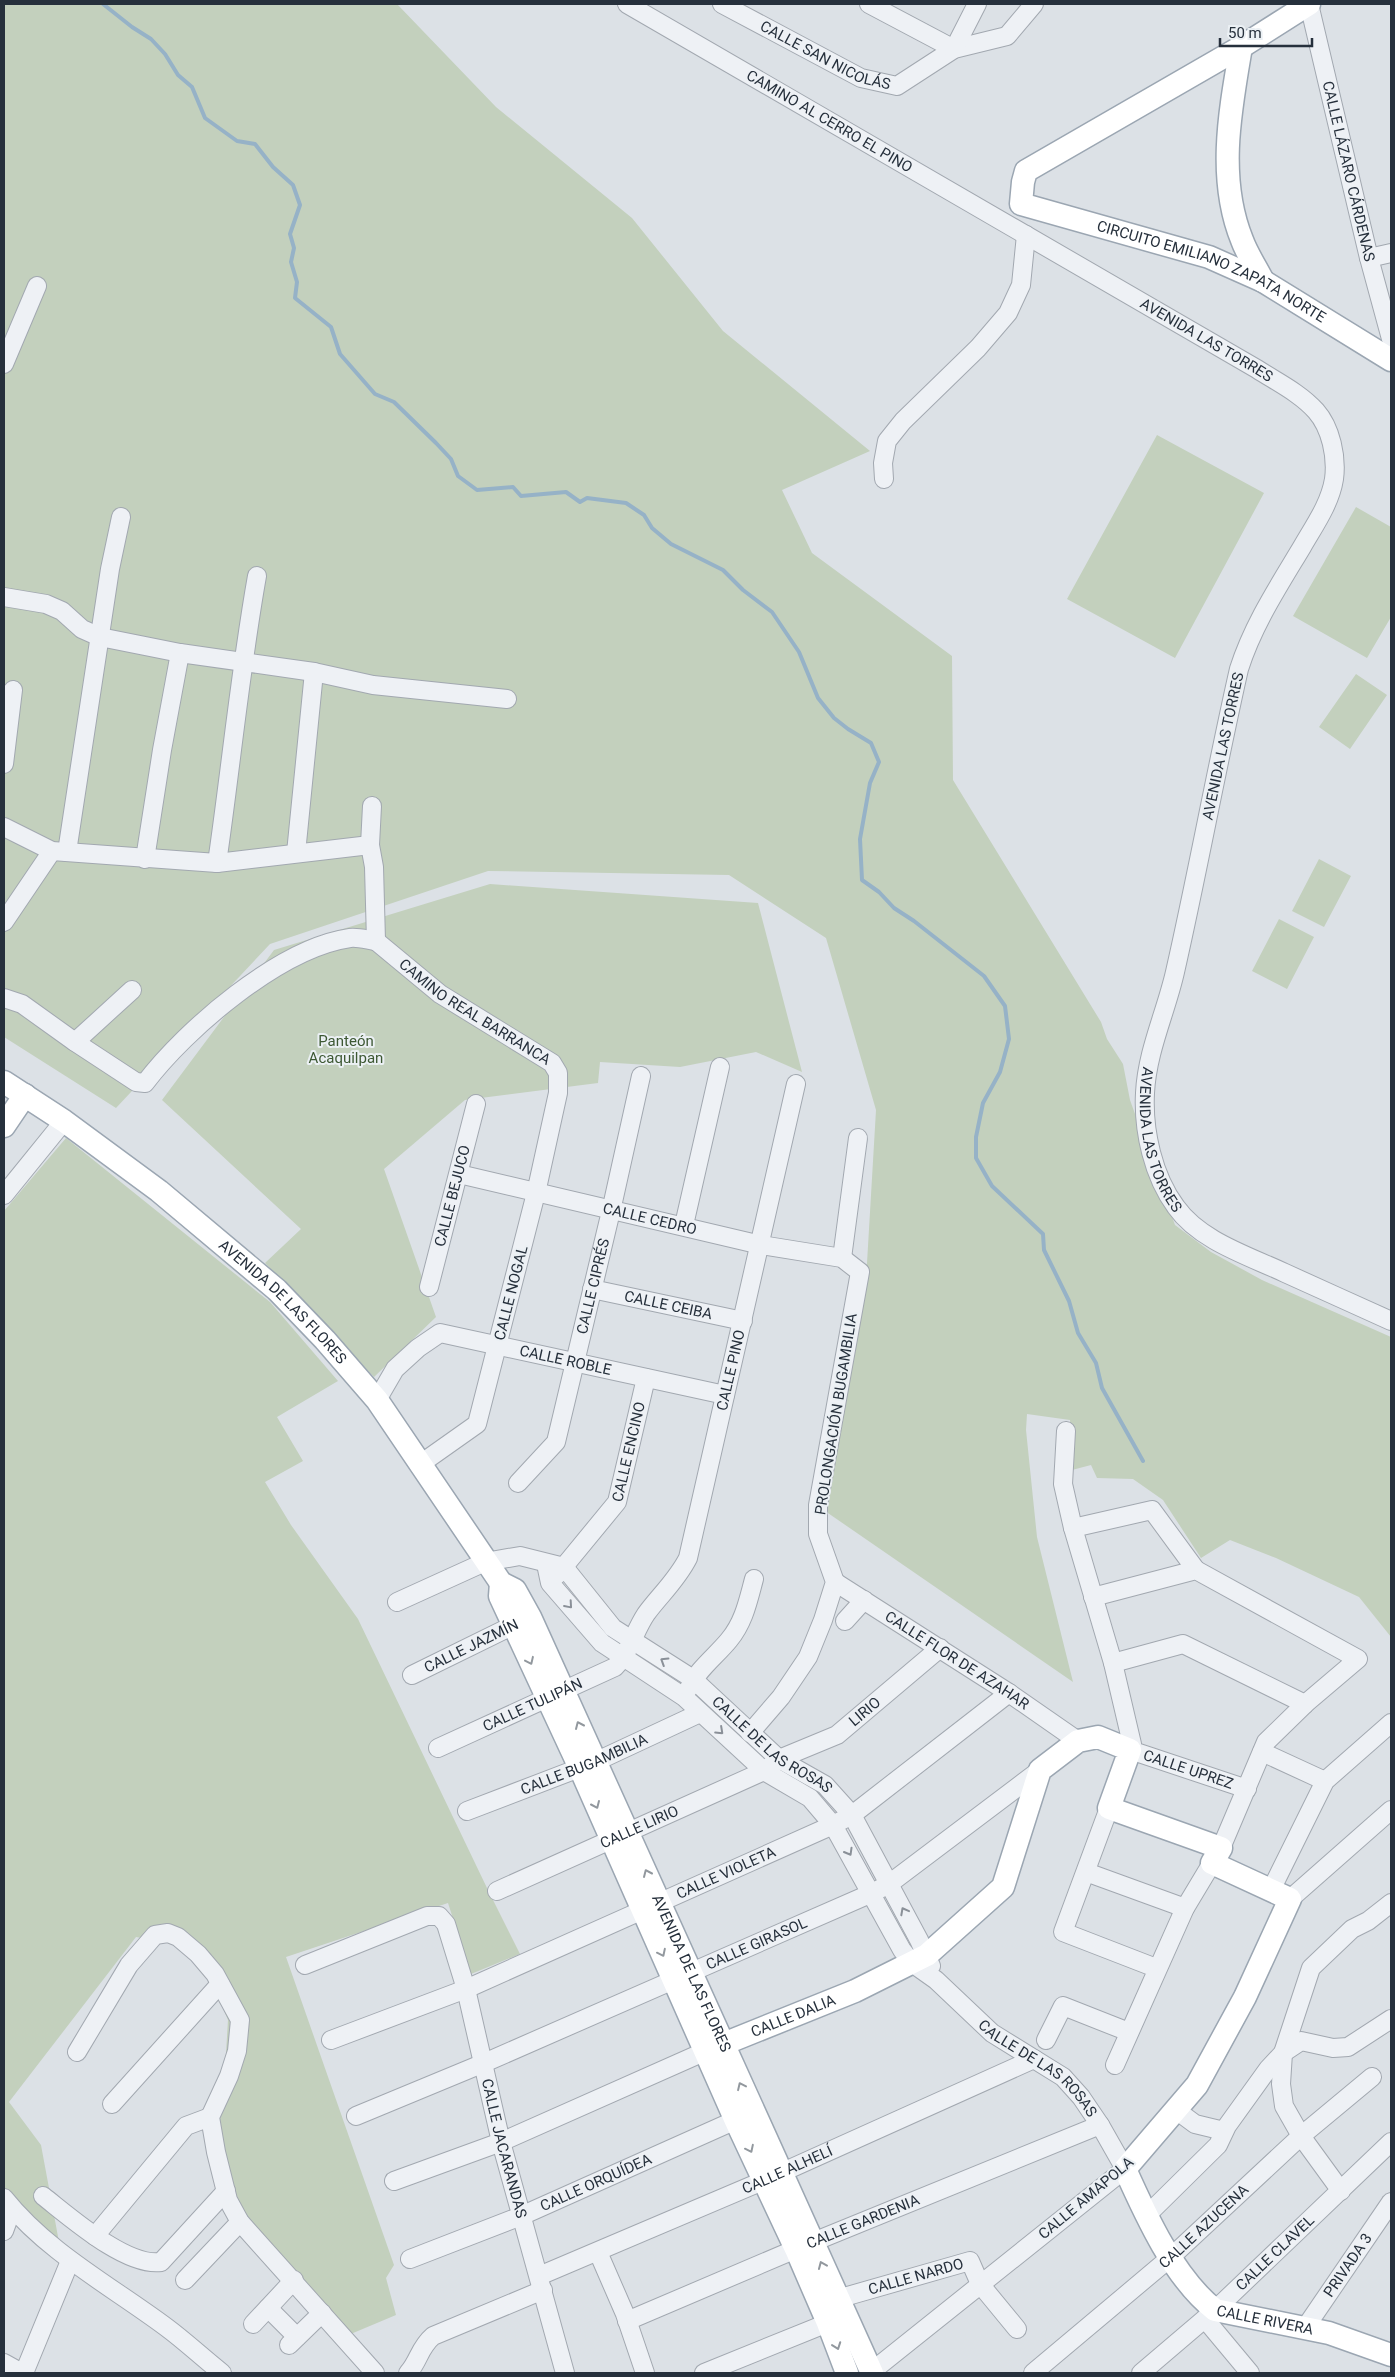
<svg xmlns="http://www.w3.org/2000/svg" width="1395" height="2377" viewBox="0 0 1395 2377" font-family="Roboto,sans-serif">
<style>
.green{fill:#c3d0bd}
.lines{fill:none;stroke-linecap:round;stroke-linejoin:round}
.stream{stroke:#96b2c7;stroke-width:4}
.minor-casing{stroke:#a2a8b0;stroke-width:20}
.major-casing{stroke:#9ba6b2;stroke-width:25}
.minor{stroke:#eef1f5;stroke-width:18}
.major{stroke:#fff;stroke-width:22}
.oneway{stroke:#8a9098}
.oneway2{stroke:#92989e}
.labels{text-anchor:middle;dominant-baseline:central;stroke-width:4;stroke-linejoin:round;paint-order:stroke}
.street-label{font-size:15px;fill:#26303c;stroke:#ebf0f4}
.park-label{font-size:15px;fill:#3d5833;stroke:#ebf0f4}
</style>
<rect width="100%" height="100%" fill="#dce1e6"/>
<path class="green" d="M 4,4 L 397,4 L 496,107 L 632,218 L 723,331 L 870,451 L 782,490 L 812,553 L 952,656 L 953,780 L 1101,1022 L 1107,1039 L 1123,1064 L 1130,1100 L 1175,1225 L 1211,1252 L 1262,1280 L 1391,1337 L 1391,1637 L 1359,1597 L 1276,1558 L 1230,1540 L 1201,1558 L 1163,1500 L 1133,1479 L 1097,1478 L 1091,1465 L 1072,1470 L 1070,1420 L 1027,1414 L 1026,1430 L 1037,1537 L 1073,1682 L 825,1511 L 867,1263 L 876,1110 L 826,938 L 729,875 L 488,871 L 270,944 L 116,1108 L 4,1037 Z
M 1157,435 L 1264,493 L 1175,658 L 1067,599 Z
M 1356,507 L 1391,527 L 1391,617 L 1367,658 L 1293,616 Z
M 1356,674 L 1387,695 L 1350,749 L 1319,727 Z
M 1319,859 L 1351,876 L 1324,927 L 1292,911 Z
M 490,884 L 758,903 L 802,1072 L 756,1052 L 680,1067 L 600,1062 L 598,1083 L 465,1100 L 384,1169 L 436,1317 L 374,1377 L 265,1263 L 301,1229 L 162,1100 L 274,950 Z
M 1279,919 L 1314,937 L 1287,989 L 1252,971 Z
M 66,1138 L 270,1302 L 338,1381 L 277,1417 L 303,1461 L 265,1482 L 291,1525 L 358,1619 L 487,1888 L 520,1954 L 471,1974 L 448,1903 L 286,1957 L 394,2265 L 386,2278 L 396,2315 L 346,2336 L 248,2225 L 217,2144 L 224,2087 L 228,2020 L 198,1948 L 136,1937 L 9,2102 L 41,2145 L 59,2242 L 4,2200 L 4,1211 Z"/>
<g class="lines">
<path class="stream" d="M 103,4 L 132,27 L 151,39 L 165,54 L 178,75 L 192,87 L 205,118 L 237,141 L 255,144 L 273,167 L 293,185 L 300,205 L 290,234 L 294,248 L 291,262 L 297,282 L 295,298 L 331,327 L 340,354 L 375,394 L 394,402 L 436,443 L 451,459 L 458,476 L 477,490 L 513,487 L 521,496 L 566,492 L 580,502 L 587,498 L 626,503 L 644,515 L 652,528 L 671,544 L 723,570 L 743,590 L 772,612 L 799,652 L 818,698 L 834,718 L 848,729 L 871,743 L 879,762 L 870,783 L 860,839 L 862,880 L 879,892 L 894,908 L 914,921 L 984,976 L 1005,1006 L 1009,1039 L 1000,1072 L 983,1103 L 976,1137 L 976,1158 L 992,1186 L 1043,1234 L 1044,1250 L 1069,1301 L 1078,1333 L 1096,1363 L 1102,1388 L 1143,1461"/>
<g class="minor-casing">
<g id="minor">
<path id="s1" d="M 627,4 L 1257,369 C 1277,382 1300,393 1316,411 C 1331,428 1337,457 1334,479 C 1330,504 1314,526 1302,547 C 1278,587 1253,625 1239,669 C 1216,770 1198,871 1175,972 C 1166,1012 1147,1051 1145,1093 C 1143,1131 1153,1176 1176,1207 C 1200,1241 1249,1256 1285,1273 C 1320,1289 1356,1305 1391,1321"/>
<path id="s2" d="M 722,4 L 861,78 L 897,86 L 954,49 L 1007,36 L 1034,4"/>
<path d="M 869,4 L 954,49"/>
<path id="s3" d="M 1309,4 L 1369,258 L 1391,339"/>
<path d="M 954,49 L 977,4"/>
<path d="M 1369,258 L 1391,253"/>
<path d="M 4,364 L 37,286"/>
<path d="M 884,479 L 883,463 L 887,441 L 903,421 L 978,348 L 1008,313 L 1021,285 L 1026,235"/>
<path d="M 4,597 L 46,604 L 62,611 L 82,629 L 100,637 L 180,653 L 314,672 L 373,685 L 507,699"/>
<path d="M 4,764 L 13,690"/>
<path d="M 372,806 L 370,845 L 374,867 L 376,941"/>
<path d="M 4,827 L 52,851 L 217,863 L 370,845"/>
<path d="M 67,852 L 110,569 L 121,517"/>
<path d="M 296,853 L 314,672"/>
<path d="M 145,859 L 162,750 L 180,653"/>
<path d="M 217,863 C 231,767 240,671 257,576"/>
<path d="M 4,922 L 52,851"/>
<path id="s4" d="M 376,941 L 440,994 L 552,1063 L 558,1073 L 558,1093 L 536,1193 L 477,1424 L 419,1465"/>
<path d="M 4,998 L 22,1004 L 75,1042 L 136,1082 L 145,1083 C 186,1029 280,948 350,938 C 358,937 368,940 376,941"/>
<path d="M 75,1042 L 132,990"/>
<path id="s5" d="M 459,1174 L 761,1245 L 842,1258 L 860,1272 L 818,1505 L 818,1534 L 835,1582 L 823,1620 L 808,1657 L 781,1697 L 750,1733"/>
<path d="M 4,1195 L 64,1121"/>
<path d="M 684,1225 L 720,1067"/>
<path d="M 842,1258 L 858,1138"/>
<path id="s6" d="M 429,1287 L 476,1104"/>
<path id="s7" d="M 592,1289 L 743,1321"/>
<path id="s8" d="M 377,1400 L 395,1369 L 418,1348 L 440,1333 L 725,1395"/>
<path id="s9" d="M 1066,1431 L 1063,1484 L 1073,1528 L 1113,1663 L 1132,1744 L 1130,1750 L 1247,1789"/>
<path id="s10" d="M 518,1483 L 556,1442 L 611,1211 L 641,1076"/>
<path d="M 1073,1528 L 1152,1510 L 1196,1570"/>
<path id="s11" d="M 546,1564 L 550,1583 L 602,1643 L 684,1697 L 764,1771 L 810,1798 L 833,1825 L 902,1950 L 912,1963 L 936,1980 L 992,2033 L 1063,2077 L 1081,2097 L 1100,2125 L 1125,2169 L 871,2372"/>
<path id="s12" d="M 557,1575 L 617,1502 L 646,1378"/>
<path id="s13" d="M 835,1582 L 1009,1693 L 1078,1741"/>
<path d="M 1093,1597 L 1196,1570 L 1358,1659 L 1305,1704 L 1266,1742 L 1221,1848"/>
<path id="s14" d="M 397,1602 L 485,1562 L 520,1556 L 564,1567 L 613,1628 L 693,1679 L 779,1759 L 825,1785 L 852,1815 L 919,1940 L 931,1966"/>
<path d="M 845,1621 L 864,1600"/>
<path d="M 1113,1663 L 1183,1644 L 1305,1704"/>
<path id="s15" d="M 412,1675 L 524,1620"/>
<path d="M 689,1688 C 698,1669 716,1656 729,1640 C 744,1622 748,1601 754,1579"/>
<path id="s16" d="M 438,1748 L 615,1667 C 630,1652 634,1632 646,1614 C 660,1595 677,1580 688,1558 L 796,1084"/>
<path d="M 1262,1752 L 1325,1781"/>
<path d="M 1109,1808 L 1063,1932 L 1156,1968"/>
<path id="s17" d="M 467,1811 L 595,1762 L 700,1713"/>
<path d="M 1086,1872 L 1185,1908"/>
<path d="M 1271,1890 L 1325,1781 L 1391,1723"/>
<path id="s18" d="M 497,1891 L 764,1771 L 779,1759 L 837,1735 L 940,1648"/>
<path d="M 1290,1899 L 1391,1810"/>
<path id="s19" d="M 305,1965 L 427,1916 L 439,1916 L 446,1924 L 466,1989 L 501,2142 L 565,2373"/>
<path id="s20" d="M 331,2040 L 466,1989 L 833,1825 L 852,1815 L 1009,1693"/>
<path d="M 1046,2040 L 1063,2006 L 1129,2032"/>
<path d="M 77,2052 L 129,1965 L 155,1935 L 168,1933 L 178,1937 L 198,1954 L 215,1974 L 240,2020 L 237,2051 L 229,2076 L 210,2117 L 216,2152 L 228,2200 L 240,2222 L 375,2373"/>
<path d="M 1115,2065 L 1185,1908 L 1212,1863"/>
<path d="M 112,2104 L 220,1984"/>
<path d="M 1176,2110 L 1195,2124 L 1224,2131"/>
<path id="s21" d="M 356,2116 L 484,2063 L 872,1893 L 889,1884 L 1040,1770"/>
<path d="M 394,2181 L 501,2142 L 706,2051"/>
<path d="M 1341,2191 L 1301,2136 L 1284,2106 L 1281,2084 L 1283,2053 L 1311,1968 L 1352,1929 L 1368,1921 L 1391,1903"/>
<path d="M 43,2196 C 70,2217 126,2267 161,2262 L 226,2191"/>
<path d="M 4,2198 C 47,2252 111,2286 166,2327 C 185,2341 203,2358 222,2373"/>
<path d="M 1146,2216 L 1218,2145 L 1227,2126 L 1268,2069 L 1283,2053 L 1301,2041 L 1333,2048 L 1348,2047 L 1391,2019"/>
<path d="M 4,2231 L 12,2209"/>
<path d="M 95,2236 L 186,2126 L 210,2117"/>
<path d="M 598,2252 L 625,2314 L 645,2373"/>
<path id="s22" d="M 410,2259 L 521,2216 L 747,2115"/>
<path id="s23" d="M 539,2276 L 765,2180 L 1034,2059"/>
<path d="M 185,2280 L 240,2222"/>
<path id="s24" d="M 837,2299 L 970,2261 L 980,2284 L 1017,2329"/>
<path d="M 268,2308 L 297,2337"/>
<path d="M 1205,2319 L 1250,2373"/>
<path id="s25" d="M 627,2321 L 796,2249 L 1100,2125"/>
<path d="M 253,2324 L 294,2280"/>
<path id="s26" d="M 1305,2328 L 1391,2202"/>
<path d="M 289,2345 L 322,2313"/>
<path d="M 4,2363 L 22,2373"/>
<path d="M 24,2373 L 70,2261"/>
<path d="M 408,2373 C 419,2361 419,2348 433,2336 L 543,2290"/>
<path d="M 704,2373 L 840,2318"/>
<path id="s27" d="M 1033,2373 L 1171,2257 L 1301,2136 L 1372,2077"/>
<path id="s28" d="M 1141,2373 L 1215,2310 L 1391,2142"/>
</g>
</g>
<g class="major-casing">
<g id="major">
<path id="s29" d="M 1309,4 L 1241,47 L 1026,171 L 1023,182 L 1021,204 L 1209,257 L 1263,281 L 1391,360"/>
<path d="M 1241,47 C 1230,111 1217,178 1242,240 C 1247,254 1256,267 1263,281"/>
<path id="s30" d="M 4,1082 L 64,1121 L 159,1191 L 277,1290 L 325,1340 L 377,1400 L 501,1583 L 515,1590 L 530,1617 C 645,1869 758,2121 872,2373"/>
<path d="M 4,1126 L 25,1095"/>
<path d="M 501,1583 L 500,1596 L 580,1768 L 736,2121 L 796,2249 L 828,2323 L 847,2373"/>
<path id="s31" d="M 706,2051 L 855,1991 L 927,1955 L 1003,1887 L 1040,1770 L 1078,1741 L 1098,1737 L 1130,1750 L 1109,1808 L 1221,1848 L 1212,1863 L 1290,1899 L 1245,1997 L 1197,2085 L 1125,2169 C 1146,2216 1174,2278 1215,2310 L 1329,2333 L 1391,2355"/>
</g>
</g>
<use href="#minor" class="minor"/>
<use href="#major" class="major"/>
</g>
<defs><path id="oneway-chevron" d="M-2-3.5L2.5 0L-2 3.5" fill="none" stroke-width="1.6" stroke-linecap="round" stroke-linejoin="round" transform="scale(1.25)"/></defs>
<g class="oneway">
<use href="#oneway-chevron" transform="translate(569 1605) rotate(49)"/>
<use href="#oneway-chevron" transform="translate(664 1661) rotate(-148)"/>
<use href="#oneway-chevron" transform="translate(720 1731) rotate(43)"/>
<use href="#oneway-chevron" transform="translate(849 1852) rotate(60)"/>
<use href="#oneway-chevron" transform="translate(904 1911) rotate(-118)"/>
</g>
<g class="oneway2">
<use href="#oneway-chevron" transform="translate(530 1661) rotate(65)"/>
<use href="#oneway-chevron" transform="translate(579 1725) rotate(-114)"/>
<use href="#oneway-chevron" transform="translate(596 1805) rotate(66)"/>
<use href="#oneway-chevron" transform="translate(647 1873) rotate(-114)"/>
<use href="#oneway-chevron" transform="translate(662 1953) rotate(64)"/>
<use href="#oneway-chevron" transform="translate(741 2086) rotate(-115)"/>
<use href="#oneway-chevron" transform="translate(750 2149) rotate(64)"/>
<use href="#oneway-chevron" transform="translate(822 2265) rotate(-113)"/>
<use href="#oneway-chevron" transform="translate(837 2346) rotate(70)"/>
</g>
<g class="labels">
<g class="street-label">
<text stroke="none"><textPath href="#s2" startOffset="116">CALLE SAN NICOLÁS</textPath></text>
<text stroke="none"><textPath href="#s1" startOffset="234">CAMINO AL CERRO EL PINO</textPath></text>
<text stroke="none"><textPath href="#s3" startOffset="172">CALLE LÁZARO CÁRDENAS</textPath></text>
<text stroke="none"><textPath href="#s29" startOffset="565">CIRCUITO EMILIANO ZAPATA NORTE</textPath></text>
<text stroke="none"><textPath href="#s1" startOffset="670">AVENIDA LAS TORRES</textPath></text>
<text transform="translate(1223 746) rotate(-78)">AVENIDA LAS TORRES</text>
<text stroke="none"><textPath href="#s4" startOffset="122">CAMINO REAL BARRANCA</textPath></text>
<text stroke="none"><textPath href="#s1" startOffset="1570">AVENIDA LAS TORRES</textPath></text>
<text stroke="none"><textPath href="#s6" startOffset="94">CALLE BEJUCO</textPath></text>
<text stroke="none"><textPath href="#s5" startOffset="196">CALLE CEDRO</textPath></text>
<text stroke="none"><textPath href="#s10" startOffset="216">CALLE CIPRÉS</textPath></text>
<text transform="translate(511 1293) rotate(-76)">CALLE NOGAL</text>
<text stroke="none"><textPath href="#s30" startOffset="356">AVENIDA DE LAS FLORES</textPath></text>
<text stroke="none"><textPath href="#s7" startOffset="78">CALLE CEIBA</textPath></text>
<text stroke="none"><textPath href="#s8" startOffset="222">CALLE ROBLE</textPath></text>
<text stroke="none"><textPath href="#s16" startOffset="519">CALLE PINO</textPath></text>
<text transform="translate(836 1414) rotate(-81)">PROLONGACIÓN BUGAMBILIA</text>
<text stroke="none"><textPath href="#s12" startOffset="146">CALLE ENCINO</textPath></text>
<text stroke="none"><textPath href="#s15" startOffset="66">CALLE JAZMÍN</textPath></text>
<text stroke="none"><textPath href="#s13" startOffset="145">CALLE FLOR DE AZAHAR</textPath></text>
<text stroke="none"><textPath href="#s16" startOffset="104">CALLE TULIPÁN</textPath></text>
<text stroke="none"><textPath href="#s18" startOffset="411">LIRIO</textPath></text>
<text stroke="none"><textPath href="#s14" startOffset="454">CALLE DE LAS ROSAS</textPath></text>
<text stroke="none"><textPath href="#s17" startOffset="126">CALLE BUGAMBILIA</textPath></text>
<text stroke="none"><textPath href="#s9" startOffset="390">CALLE UPREZ</textPath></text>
<text stroke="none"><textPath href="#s18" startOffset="156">CALLE LIRIO</textPath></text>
<text stroke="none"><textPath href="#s20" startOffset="429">CALLE VIOLETA</textPath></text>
<text stroke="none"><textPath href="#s21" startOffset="436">CALLE GIRASOL</textPath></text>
<text stroke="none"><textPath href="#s30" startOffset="1151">AVENIDA DE LAS FLORES</textPath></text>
<text stroke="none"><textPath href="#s31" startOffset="94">CALLE DALIA</textPath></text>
<text stroke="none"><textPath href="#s11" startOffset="719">CALLE DE LAS ROSAS</textPath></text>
<text stroke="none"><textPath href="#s19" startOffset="386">CALLE JACARANDAS</textPath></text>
<text stroke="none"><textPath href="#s23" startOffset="270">CALLE ALHELÍ</textPath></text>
<text stroke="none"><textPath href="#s22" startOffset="201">CALLE ORQUÍDEA</textPath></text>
<text transform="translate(1086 2198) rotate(-40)">CALLE AMAPOLA</text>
<text stroke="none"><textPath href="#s25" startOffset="256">CALLE GARDENIA</textPath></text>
<text stroke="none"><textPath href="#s27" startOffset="225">CALLE AZUCENA</textPath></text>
<text stroke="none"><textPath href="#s28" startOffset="180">CALLE CLAVEL</textPath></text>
<text stroke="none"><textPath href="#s26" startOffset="76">PRIVADA 3</textPath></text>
<text stroke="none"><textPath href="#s24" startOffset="82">CALLE NARDO</textPath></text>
<text stroke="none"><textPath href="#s31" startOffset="1391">CALLE RIVERA</textPath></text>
</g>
<g class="park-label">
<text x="346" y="1041">Panteón<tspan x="346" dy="17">Acaquilpan</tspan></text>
</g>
</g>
<rect width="1395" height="2377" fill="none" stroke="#26303c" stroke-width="10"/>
<path d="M1220 38v8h92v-8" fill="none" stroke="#26303c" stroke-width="2.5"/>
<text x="1228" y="38" font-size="15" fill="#26303c" stroke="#ebf0f4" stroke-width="4" paint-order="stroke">50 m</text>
</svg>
